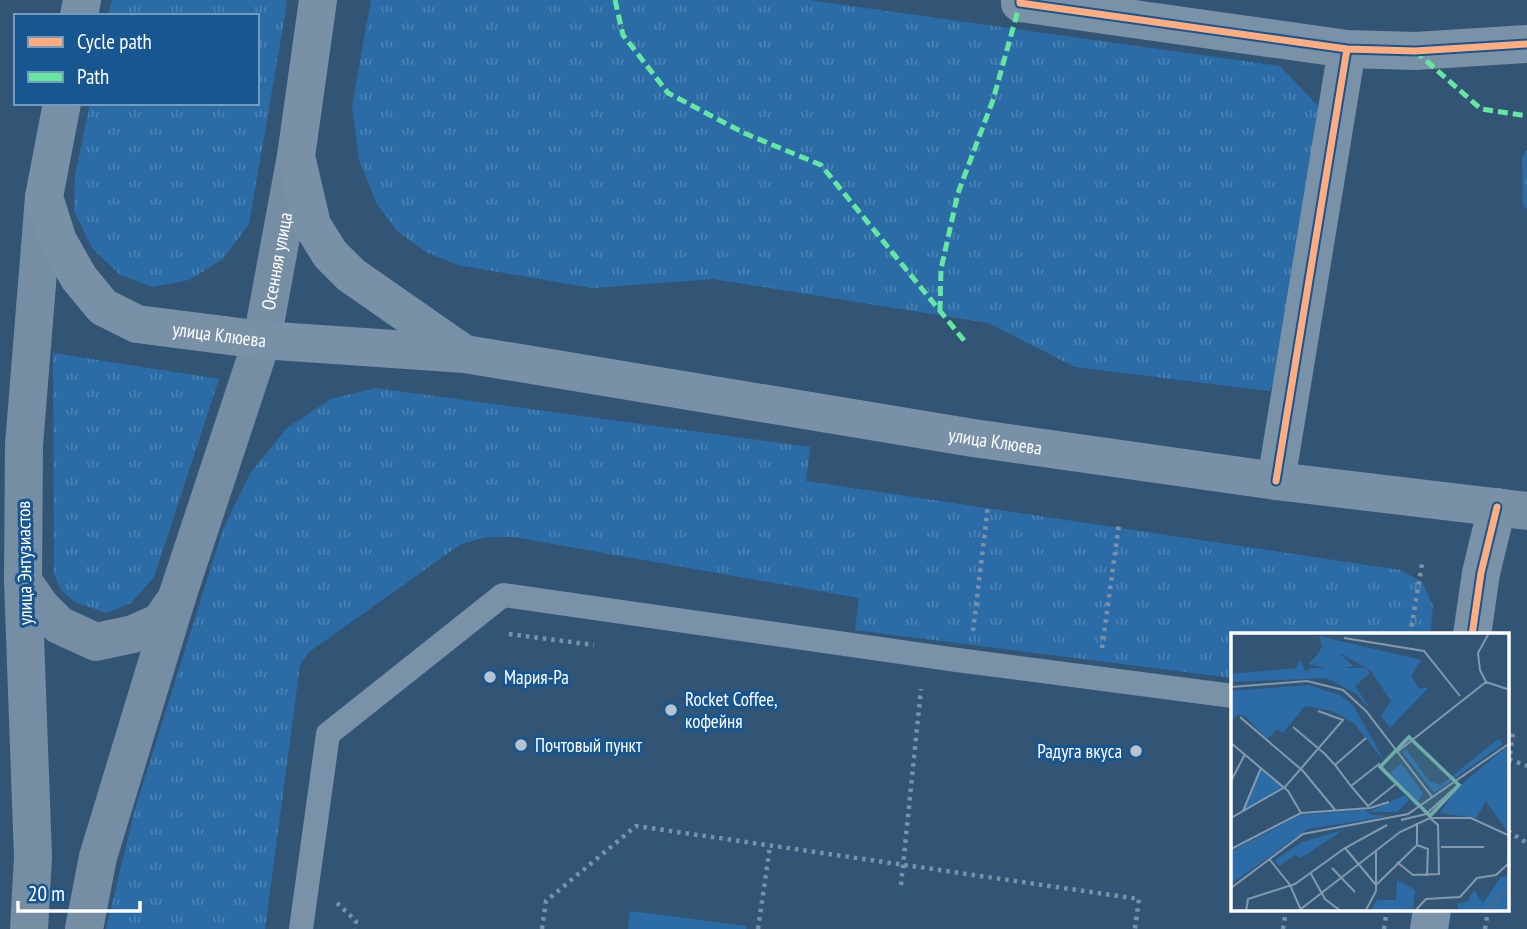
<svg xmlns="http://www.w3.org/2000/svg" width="1527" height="929" viewBox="0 0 1527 929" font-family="'PT Sans Narrow',sans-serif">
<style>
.grass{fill:url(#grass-tufts)}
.forest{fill:url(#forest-crowns)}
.park{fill:#2b6ca7}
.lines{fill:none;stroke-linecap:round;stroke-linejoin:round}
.path{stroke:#7a92a8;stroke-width:4.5;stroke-dasharray:3.5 5;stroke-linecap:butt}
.lane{stroke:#7a92a8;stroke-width:24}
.street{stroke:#7a92a8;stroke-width:38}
.secondary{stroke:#768ea4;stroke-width:38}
.primary{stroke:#7991a7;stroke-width:38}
.quiet{stroke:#66e7a1;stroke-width:5;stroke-dasharray:10 5;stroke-linecap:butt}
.cycleway-casing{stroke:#175690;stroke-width:11}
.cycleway{stroke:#ffac80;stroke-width:7}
.poi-dot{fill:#b7c4cf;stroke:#175690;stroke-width:2.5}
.labels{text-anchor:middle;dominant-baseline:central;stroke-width:6;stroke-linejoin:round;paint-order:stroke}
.street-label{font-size:19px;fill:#fff;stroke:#175690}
.poi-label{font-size:19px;fill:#fff;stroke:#175690;text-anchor:start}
.inset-river{fill:none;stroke:#3f6b94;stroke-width:3.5}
.inset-road{fill:none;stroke:#8499ac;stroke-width:2}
.view{fill:#6fada8;fill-opacity:0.15;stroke:#6fada8;stroke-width:3.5}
.inset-edge{fill:none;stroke:#fff;stroke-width:3.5}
</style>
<defs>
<pattern id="grass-tufts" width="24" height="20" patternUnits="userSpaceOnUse" patternTransform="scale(1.75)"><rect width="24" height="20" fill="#2b6ca7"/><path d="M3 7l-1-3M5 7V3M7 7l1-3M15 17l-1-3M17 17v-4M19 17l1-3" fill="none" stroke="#4b82b4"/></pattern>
<pattern id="forest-crowns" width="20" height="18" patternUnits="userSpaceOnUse" patternTransform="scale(1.75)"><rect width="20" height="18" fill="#2b6ca7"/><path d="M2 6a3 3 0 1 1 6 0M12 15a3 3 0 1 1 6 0" fill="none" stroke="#4b82b4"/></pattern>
</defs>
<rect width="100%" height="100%" fill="#325575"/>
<path class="grass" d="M 112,0 L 285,0 L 287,4 L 249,224 L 223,259 L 189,280 L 153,287 L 120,275 L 92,248 L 74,211 L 75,176 L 90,103 L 257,103 L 257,16 L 108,16 Z
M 371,0 L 808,0 L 1280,66 L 1323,111 L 1284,369 L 1269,391 L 1075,367 L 988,323 L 713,279 L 592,288 L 458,265 L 426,252 L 397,231 L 377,204 L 359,160 L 352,106 Z
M 53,353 L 219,379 L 154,577 L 131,603 L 106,613 L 75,602 L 61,590 L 54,574 Z
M 376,388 L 810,447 L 806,481 L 1400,570 L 1422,582 L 1433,606 L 1430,635 L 1233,635 L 1233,678 L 855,630 L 859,598 L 514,537 L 487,537 L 461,544 L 309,652 L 300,665 L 265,929 L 106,929 L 135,809 L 223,529 L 251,472 L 287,428 L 331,399 Z"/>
<path class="forest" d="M 1527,150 L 1527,209 L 1523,206 L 1522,158 Z"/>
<path class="park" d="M 630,911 L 746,926 L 746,929 L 628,929 Z"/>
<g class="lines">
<path class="path" d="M 973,631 L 988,506
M 509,634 L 594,645
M 1410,635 L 1422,564
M 1102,648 L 1119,524
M 1509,759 L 1527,766
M 1508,771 L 1513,731
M 1508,831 L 1527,843
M 901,885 L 921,689
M 337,903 L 356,921 L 355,929
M 542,929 L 546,901 L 636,826 L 1139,899 L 1135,929
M 758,929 L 770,846
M 1283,929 L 1286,910
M 1384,929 L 1387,910
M 1485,929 L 1488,910"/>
<path class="lane" d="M 301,929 L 328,734 L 503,595 L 957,660 L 1233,696"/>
<path class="street" d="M 1020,0 L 1020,3 L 1347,49 L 1415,51 L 1527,44
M 1276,481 L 1347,49
M 1472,635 L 1481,573 L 1497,507
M 1429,929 L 1432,910"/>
<g class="secondary">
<path d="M 23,581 L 41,607 L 59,625 L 96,642 L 133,634 L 160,622 L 177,598"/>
<path d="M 29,929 L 33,857 L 23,581 L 24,445 L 44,197"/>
<path id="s1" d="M 84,929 L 98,857 L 177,597 L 262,340 L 296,156"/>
</g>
<g class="primary">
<path d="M 318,0 L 296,156 L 312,225 L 330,254 L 351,275 L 463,353"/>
<path d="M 79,16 L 82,0"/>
<path id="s2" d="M 62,103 L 44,197 L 58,241 L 79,278 L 103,307 L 137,324 L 262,340 L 465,354 L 973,438 L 1276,481 L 1527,511"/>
</g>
<path class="quiet" d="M 615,0 L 623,35 L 668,93 L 744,133 L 821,165 L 967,344
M 1415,51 L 1481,109 L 1527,116
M 940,311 L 941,269 L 958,193 L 993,100 L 1020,3"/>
<g class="cycleway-casing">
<path id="cycleway" d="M 1020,0 L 1020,3 L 1347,49 L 1415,51 L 1527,44
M 1276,481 L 1347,49
M 1472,635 L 1481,573 L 1497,507"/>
</g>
<use href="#cycleway" class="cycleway"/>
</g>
<g class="poi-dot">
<circle cx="490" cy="677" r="7"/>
<circle cx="671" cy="710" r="7"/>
<circle cx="521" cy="745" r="7"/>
<circle cx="1136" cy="751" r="7"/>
</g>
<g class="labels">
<g class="street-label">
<text stroke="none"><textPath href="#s1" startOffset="696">Осенняя улица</textPath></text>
<text stroke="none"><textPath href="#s2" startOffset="343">улица Клюева</textPath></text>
<text stroke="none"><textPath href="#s2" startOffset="1127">улица Клюева</textPath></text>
<text transform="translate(24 563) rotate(-91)">улица Энтузиастов</text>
</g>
<g class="poi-label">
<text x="504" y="677">Мария-Ра</text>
<text x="685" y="699">Rocket Coffee,<tspan x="685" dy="22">кофейня</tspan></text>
<text x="535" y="745">Почтовый пункт</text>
<text x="1122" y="751" text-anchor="end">Радуга вкуса</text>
</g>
</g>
<g transform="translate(1231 633)">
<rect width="278" height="278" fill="#325575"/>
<path d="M 88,3 L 190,27 L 180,44 L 173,34 L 139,37 L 110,21 L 86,22 L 91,14 ZM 69,27 L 75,39 L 80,35 L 135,35 L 139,40 L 124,53 L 140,77 L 125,61 L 96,45 L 0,49 L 0,41 L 65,35 ZM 267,106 L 272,111 L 203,160 L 171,119 L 175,116 L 199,149 L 210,152 ZM 170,130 L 192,160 L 184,173 L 159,140 Z" fill="#2b6ca7"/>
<path d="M 106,19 L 123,33 L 103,37 L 77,31 L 86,22 ZM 158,32 L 173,34 L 188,55 L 197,55 L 159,95 L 150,83 L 160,68 L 139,37 ZM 77,52 L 109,62 L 122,72 L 154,129 L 123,90 L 101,78 L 74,73 L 52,100 L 46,96 L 36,106 L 15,84 L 7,82 L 0,87 L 0,58 ZM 174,162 L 178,167 L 166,179 L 138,179 ZM 134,177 L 141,182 L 158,183 L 77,196 L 0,251 L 0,218 L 70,182 ZM 112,197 L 70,225 L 64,222 L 48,233 L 44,227 L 71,209 ZM 278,243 L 278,278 L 227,278 L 227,270 L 236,269 L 243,257 L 252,270 L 270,244 ZM 166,247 L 184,257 L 182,276 L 138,279 L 146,267 L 165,267 Z" fill="#2b6ca7"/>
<path d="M 278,112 L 278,201 L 255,168 L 245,185 L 209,180 L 226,155 ZM 30,136 L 53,154 L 13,177 Z" fill="#2b6ca7"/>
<path class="inset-river" d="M 252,279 L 279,252"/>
<path class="inset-road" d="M 258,0 L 247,20 L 249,37 L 255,49 L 279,57M 113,5 L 193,18 L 229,63M 0,54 L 76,48 L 112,57 L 135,78 L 202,165M 9,84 L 72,138 L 105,178M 62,94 L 94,121 L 104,132 L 120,153 L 137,173 L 166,150 L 148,131 L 120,153M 0,110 L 57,158 L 70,180M 166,119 L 255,49M 104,132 L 135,105M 0,148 L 14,121M 12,178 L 30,135M 0,185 L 54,154 L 112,87 L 87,78M 170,187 L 195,181 L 226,153M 186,212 L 197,216 L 196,243M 210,214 L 253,214M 114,215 L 145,252M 0,216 L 70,180 L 139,175 L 158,169M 39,227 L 59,252 L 70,277M 166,229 L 182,242 L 208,241 L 207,192 L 199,185M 101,235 L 124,259M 80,241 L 94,266 L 111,279M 145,252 L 186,212 L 186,190M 0,255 L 72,201 L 177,181 L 279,110M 15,279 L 17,266 L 64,251 L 114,215 L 156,192M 66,279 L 169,199 L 199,185 L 240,185 L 279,203M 134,279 L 145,258 L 145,217M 183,279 L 195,266 L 229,264 L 246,245 L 265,242 L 279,229"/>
<path class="view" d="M 178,104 L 228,152 L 199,183 L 149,134 Z"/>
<rect width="278" height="278" class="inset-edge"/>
</g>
<rect x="14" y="14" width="245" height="91" fill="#175690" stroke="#749abc" stroke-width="2"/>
<rect x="28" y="37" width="35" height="10" fill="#ffac80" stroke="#749abc" stroke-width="2"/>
<text x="77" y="49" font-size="21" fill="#ffffff">Cycle path</text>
<rect x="28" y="72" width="35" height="10" fill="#66e7a1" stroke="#749abc" stroke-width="2"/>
<text x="77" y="84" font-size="21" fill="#ffffff">Path</text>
<path d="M18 901v10h122v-10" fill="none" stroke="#ffffff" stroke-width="3.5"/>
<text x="28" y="901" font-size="21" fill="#ffffff" stroke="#175690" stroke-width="5" paint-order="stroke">20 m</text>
</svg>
